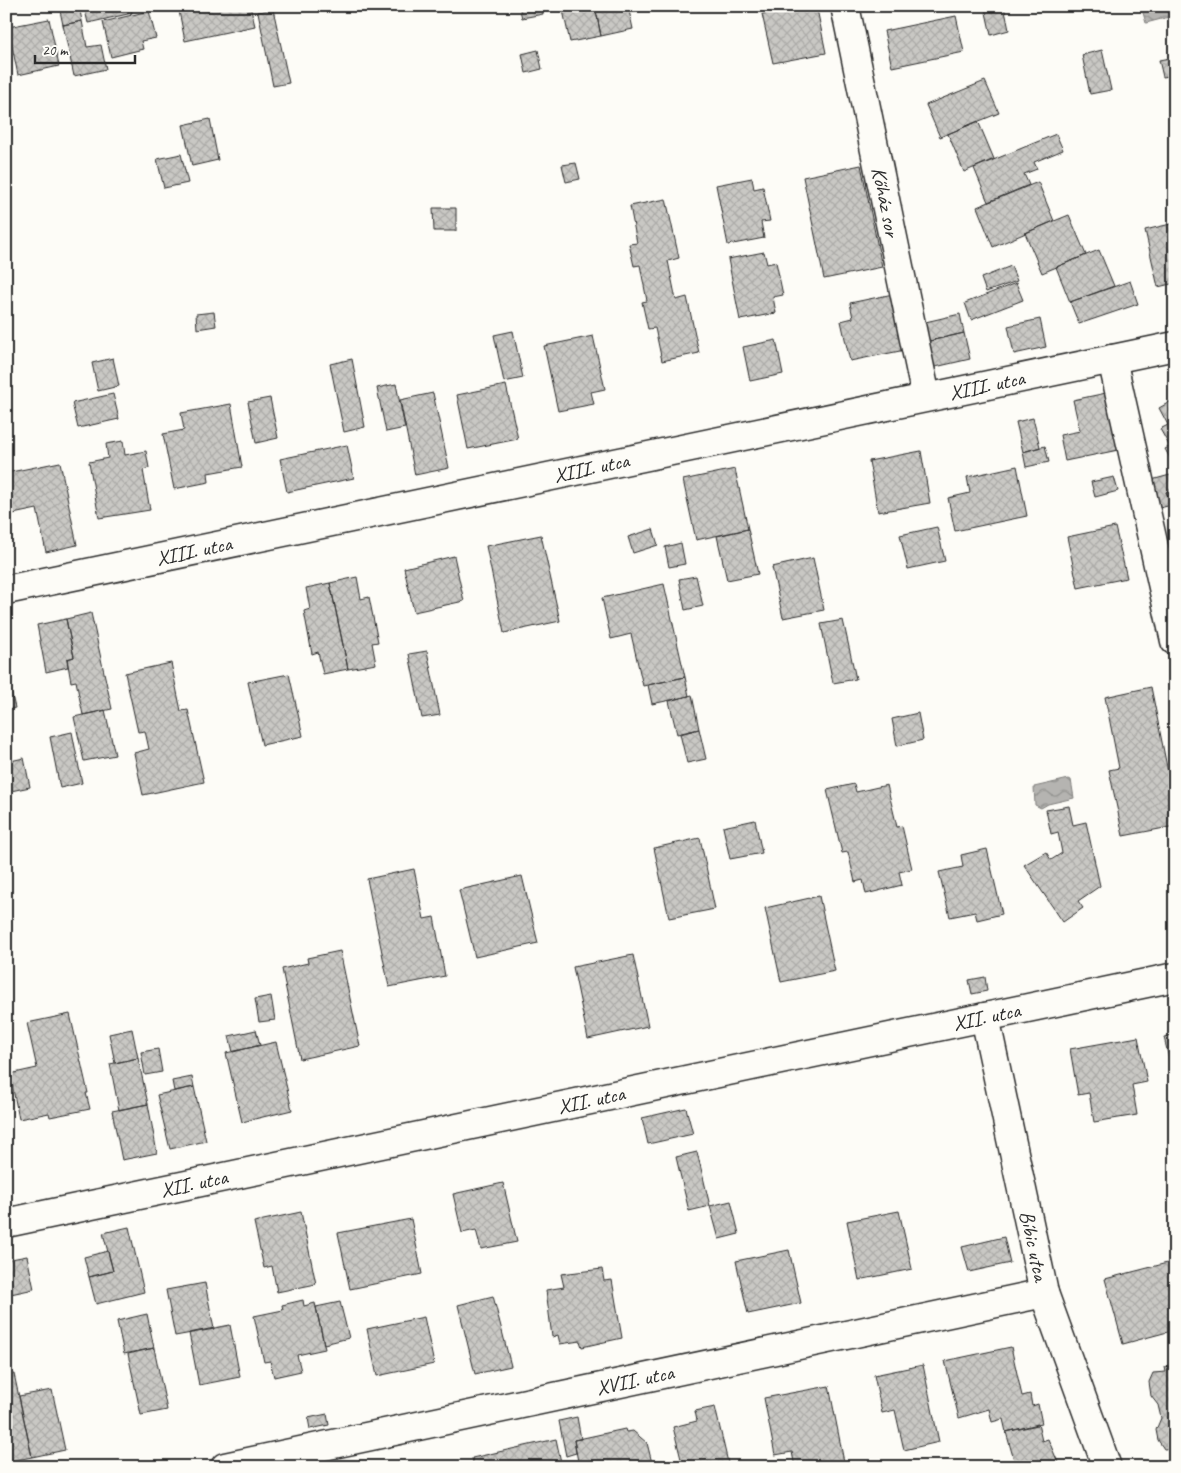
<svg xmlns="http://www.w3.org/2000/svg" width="1181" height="1473" viewBox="0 0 1181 1473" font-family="Caveat,sans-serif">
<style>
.water{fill:url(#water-waves);stroke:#7e7d7b}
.building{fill:url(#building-cross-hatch);stroke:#2b2b2b}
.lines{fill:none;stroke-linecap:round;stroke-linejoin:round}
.minor-casing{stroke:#2b2b2b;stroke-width:31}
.minor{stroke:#fdfcf7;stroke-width:28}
.labels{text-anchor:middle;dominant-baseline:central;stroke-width:4.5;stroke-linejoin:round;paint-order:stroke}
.street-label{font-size:21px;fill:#2b2b2b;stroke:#fdfcf7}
</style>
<defs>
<pattern id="water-waves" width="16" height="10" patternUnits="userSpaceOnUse" patternTransform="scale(1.25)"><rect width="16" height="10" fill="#b5b4b1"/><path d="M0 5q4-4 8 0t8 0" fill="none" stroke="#939390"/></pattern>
<pattern id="building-cross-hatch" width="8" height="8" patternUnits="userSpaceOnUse" patternTransform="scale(1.25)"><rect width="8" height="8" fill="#c9c8c4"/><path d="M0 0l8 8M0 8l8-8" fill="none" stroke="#adaca9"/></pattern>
</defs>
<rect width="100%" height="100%" fill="#fdfcf7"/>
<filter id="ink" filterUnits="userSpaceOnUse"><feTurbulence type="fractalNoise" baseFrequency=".02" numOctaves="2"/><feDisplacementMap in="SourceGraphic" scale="10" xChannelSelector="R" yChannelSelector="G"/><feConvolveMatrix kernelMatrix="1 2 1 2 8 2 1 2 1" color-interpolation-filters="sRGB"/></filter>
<g filter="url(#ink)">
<path class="water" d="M 1141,6 L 1167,6 L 1169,17 L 1146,23 Z
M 1069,779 L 1071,780 L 1074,798 L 1048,804 L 1041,808 L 1035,805 L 1034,787 Z"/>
<path class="building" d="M 59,6 L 79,6 L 82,21 L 63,25 Z
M 84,6 L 131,6 L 132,13 L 88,23 Z
M 178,6 L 250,6 L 255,26 L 185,41 Z
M 519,6 L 541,6 L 543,14 L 522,18 Z
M 562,6 L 595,6 L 601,36 L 570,42 Z
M 595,6 L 628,6 L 633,29 L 601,36 Z
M 781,6 L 804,6 L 805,11 L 817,9 L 826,53 L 773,63 L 762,14 L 782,10 Z
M 993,6 L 1004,6 L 1009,30 L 991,35 L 985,8 Z
M 273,9 L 289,83 L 273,86 L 258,12 Z
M 149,11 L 156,38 L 141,41 L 143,49 L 111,57 L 103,22 Z
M 956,16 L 964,52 L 892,67 L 884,31 Z
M 49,19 L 59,66 L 18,75 L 8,27 Z
M 82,21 L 87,47 L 101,45 L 106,69 L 74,76 L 63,25 Z
M 538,50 L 542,69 L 526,73 L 522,54 Z
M 1102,50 L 1111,90 L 1090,94 L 1082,55 Z
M 1175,57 L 1175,75 L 1163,77 L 1159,60 Z
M 985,81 L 999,113 L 940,137 L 926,105 Z
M 210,119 L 218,160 L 192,166 L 183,125 Z
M 978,121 L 994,159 L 964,172 L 948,134 Z
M 1056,134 L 1063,150 L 1034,162 L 1037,169 L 1024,174 L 1029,185 L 988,202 L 974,168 Z
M 181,154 L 188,183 L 164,188 L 157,159 Z
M 576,163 L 580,179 L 566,182 L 562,165 Z
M 861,165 L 882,267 L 824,279 L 803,177 Z
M 752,178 L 754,189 L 763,187 L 770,221 L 761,222 L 764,238 L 728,245 L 716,185 Z
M 1038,182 L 1054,221 L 993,247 L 977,207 Z
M 666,199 L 679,258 L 668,261 L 676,300 L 687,297 L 699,353 L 662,361 L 655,328 L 648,329 L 642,302 L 647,301 L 640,265 L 634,266 L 629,244 L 637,243 L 630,206 Z
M 433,208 L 456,208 L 456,231 L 434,231 Z
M 1069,215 L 1086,255 L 1042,273 L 1025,233 Z
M 1175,223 L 1175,283 L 1158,287 L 1145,230 Z
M 1099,250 L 1114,286 L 1070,302 L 1056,267 Z
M 764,252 L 767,264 L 776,262 L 783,295 L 773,297 L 776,313 L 740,320 L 728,259 Z
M 1011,266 L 1017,281 L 986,292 L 981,278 Z
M 1130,281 L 1138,304 L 1079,324 L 1070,302 Z
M 1016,283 L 1023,300 L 971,320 L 965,303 Z
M 893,294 L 905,350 L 850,361 L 841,321 L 853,318 L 850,303 Z
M 214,312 L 216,326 L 197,329 L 196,314 Z
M 960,314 L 964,333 L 925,342 L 921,323 Z
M 1040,319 L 1046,347 L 1014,354 L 1008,326 Z
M 513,331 L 523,378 L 504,382 L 494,335 Z
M 964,333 L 970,359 L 931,368 L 925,342 Z
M 593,336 L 605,389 L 591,392 L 594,404 L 558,411 L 544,346 Z
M 776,340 L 783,374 L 750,381 L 743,347 Z
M 113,358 L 119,386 L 98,391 L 92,363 Z
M 352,359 L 365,427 L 344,432 L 330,364 Z
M 396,384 L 405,428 L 386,432 L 377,388 Z
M 506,385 L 518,439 L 468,449 L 457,395 Z
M 1111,392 L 1123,449 L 1065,461 L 1060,435 L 1080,431 L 1073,400 Z
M 433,393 L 449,468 L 415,475 L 400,400 Z
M 113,394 L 119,419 L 78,428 L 72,403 Z
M 270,398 L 278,438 L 256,443 L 248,402 Z
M 1175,399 L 1175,444 L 1170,447 L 1160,429 L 1168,425 L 1159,408 Z
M 231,404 L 242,467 L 208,473 L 209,482 L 174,489 L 163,434 L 184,430 L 181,413 Z
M 1033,418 L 1040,447 L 1023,452 L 1016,422 Z
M 123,441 L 125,455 L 146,451 L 149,468 L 143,470 L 150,510 L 99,518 L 89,462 L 108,458 L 106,444 Z
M 1175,444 L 1175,467 L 1165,449 Z
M 347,445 L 354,478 L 287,492 L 280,459 Z
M 1045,446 L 1049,462 L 1026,467 L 1023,452 Z
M 921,451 L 930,503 L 878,512 L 869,461 Z
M 60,462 L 77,545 L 46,552 L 37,509 L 13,514 L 6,473 Z
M 1017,466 L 1027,516 L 955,531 L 948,498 L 970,493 L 967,477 Z
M 735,469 L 748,529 L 696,540 L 683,480 Z
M 1170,475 L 1174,488 L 1166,492 L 1172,505 L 1155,509 L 1148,481 Z
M 1114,477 L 1118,491 L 1095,497 L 1091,482 Z
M 1174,488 L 1175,488 L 1174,508 L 1166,492 Z
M 937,527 L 945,561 L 908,569 L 900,535 Z
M 1115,527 L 1127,578 L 1078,588 L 1067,537 Z
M 653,529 L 658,545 L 633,553 L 628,537 Z
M 748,529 L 758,574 L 727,580 L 717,536 Z
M 541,535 L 560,621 L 504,633 L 486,546 Z
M 681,543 L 685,564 L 669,567 L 665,547 Z
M 454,556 L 464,601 L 414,612 L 404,568 Z
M 813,558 L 824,610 L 783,618 L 772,567 Z
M 696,576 L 703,606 L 685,610 L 679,579 Z
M 357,577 L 361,599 L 369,597 L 378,642 L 372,643 L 376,664 L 348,669 L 330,583 Z
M 330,583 L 348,669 L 323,674 L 318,652 L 312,654 L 304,611 L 310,609 L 306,588 Z
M 664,584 L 685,677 L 643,686 L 631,634 L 611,639 L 602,598 Z
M 91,613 L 112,709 L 83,715 L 76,681 L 71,682 L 67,659 L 74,657 L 66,619 Z
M 66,619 L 74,657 L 67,659 L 68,667 L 46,672 L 37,625 Z
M 843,620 L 856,679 L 833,683 L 821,624 Z
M 427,651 L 440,715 L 422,718 L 409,654 Z
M 171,663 L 181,711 L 188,710 L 204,782 L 143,795 L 134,753 L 149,749 L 145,731 L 138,732 L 125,673 Z
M 6,671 L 15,708 L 6,710 Z
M 289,674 L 303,736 L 262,745 L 248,682 Z
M 685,677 L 689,696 L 652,704 L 648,685 Z
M 1151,687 L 1175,807 L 1175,826 L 1123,836 L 1109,770 L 1119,768 L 1105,697 Z
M 692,695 L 699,729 L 677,734 L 669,701 Z
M 105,710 L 115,755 L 84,761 L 74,717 Z
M 918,713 L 923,740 L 897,746 L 892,719 Z
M 699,729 L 706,759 L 687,763 L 680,734 Z
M 72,732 L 82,783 L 60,788 L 50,737 Z
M 24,758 L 30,787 L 6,792 L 6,762 Z
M 854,784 L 856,792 L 887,785 L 897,827 L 902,826 L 912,869 L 899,872 L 902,885 L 866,894 L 863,880 L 855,882 L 848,852 L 842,853 L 827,790 Z
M 1069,806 L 1073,825 L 1086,822 L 1100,886 L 1078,901 L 1083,908 L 1063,922 L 1024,865 L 1046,852 L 1051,860 L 1062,853 L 1058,832 L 1051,834 L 1046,810 Z
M 755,820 L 762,853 L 730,859 L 723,827 Z
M 700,838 L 715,909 L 669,918 L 654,848 Z
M 987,849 L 1002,914 L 977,920 L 975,912 L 950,917 L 939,872 L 963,867 L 961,855 Z
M 414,869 L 424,919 L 434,917 L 445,976 L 389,987 L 367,879 Z
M 522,876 L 538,943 L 475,957 L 459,890 Z
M 819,896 L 835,971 L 781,982 L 765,908 Z
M 340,951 L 360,1046 L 300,1059 L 282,969 L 308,963 L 307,958 Z
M 633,955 L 648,1026 L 588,1039 L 573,967 Z
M 985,977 L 987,991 L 972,994 L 969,980 Z
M 271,996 L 275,1020 L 259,1022 L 255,999 Z
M 70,1014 L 88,1093 L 86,1093 L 90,1109 L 50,1117 L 49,1113 L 19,1119 L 10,1074 L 37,1068 L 27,1023 Z
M 132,1029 L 138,1058 L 115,1063 L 109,1034 Z
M 256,1030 L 260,1045 L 233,1052 L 229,1036 Z
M 1175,1035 L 1175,1085 L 1164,1037 Z
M 1138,1037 L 1147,1082 L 1132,1085 L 1137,1115 L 1094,1122 L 1089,1093 L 1078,1095 L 1070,1049 Z
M 276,1042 L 292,1110 L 242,1122 L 226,1053 Z
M 158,1049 L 162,1072 L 145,1075 L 141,1052 Z
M 138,1058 L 148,1104 L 119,1110 L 110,1064 Z
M 192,1077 L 194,1087 L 174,1091 L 172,1081 Z
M 194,1087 L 206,1141 L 170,1149 L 157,1095 Z
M 148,1104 L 157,1153 L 122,1160 L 112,1111 Z
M 686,1108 L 693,1134 L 648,1144 L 642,1118 Z
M 697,1152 L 710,1206 L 689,1211 L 676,1157 Z
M 503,1183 L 517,1242 L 481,1249 L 476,1230 L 462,1233 L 453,1194 Z
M 731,1201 L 739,1234 L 719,1239 L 710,1206 Z
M 899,1211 L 912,1269 L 859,1280 L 847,1221 Z
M 301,1212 L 316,1284 L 277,1292 L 272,1266 L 264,1268 L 254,1222 Z
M 411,1219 L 422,1274 L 350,1289 L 338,1233 Z
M 129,1227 L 144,1292 L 96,1304 L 89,1277 L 113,1271 L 103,1233 Z
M 1004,1237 L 1010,1263 L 969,1272 L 962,1247 Z
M 789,1250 L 801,1303 L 748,1314 L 736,1261 Z
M 108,1251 L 113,1271 L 89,1277 L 84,1257 Z
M 27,1256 L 34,1289 L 6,1295 L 6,1260 Z
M 1175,1261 L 1175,1330 L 1123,1344 L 1105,1279 Z
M 602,1269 L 604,1281 L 612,1280 L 622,1338 L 582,1347 L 580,1341 L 560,1344 L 558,1335 L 552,1337 L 546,1290 L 564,1287 L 561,1274 Z
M 205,1283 L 214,1329 L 175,1336 L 166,1290 Z
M 493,1296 L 511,1366 L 475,1374 L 458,1305 Z
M 303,1300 L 304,1306 L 315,1303 L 325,1349 L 297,1355 L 301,1371 L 274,1377 L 270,1361 L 264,1362 L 254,1316 L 283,1310 L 282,1305 Z
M 340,1302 L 349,1338 L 324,1344 L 316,1307 Z
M 147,1314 L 154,1348 L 124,1354 L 117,1321 Z
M 424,1317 L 434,1364 L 377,1376 L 367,1329 Z
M 230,1325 L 240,1377 L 199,1385 L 189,1333 Z
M 1011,1347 L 1022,1396 L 1030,1394 L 1032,1406 L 1038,1404 L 1042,1424 L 1006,1432 L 1003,1419 L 992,1422 L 989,1409 L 959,1418 L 945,1361 Z
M 154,1348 L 167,1410 L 141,1415 L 128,1354 Z
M 923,1365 L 939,1442 L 904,1450 L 895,1410 L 882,1413 L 874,1375 Z
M 1175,1365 L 1175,1448 L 1164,1449 L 1158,1440 L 1156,1430 L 1161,1418 L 1158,1405 L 1151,1396 L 1149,1382 L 1153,1373 L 1166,1372 L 1165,1367 Z
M 14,1374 L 32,1457 L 6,1462 L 6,1375 Z
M 829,1386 L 845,1467 L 795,1467 L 792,1452 L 775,1455 L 764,1398 Z
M 52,1390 L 65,1450 L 32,1457 L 19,1396 Z
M 715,1407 L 729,1467 L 683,1467 L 673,1427 L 697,1421 L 695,1411 Z
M 327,1414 L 329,1425 L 310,1429 L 308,1418 Z
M 577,1417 L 581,1439 L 574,1440 L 576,1453 L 566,1456 L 559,1421 Z
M 1038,1424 L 1042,1441 L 1048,1439 L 1060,1467 L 1016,1467 L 1006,1432 Z
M 625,1429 L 626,1432 L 633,1431 L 647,1443 L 653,1467 L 579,1467 L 574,1440 Z
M 556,1439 L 562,1467 L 474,1467 L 472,1458 Z"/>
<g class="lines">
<g class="minor-casing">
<g id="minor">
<path id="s1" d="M 845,6 L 926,397"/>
<path d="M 1112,359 L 1175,641"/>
<path id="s2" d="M 6,590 L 1175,346"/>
<path id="s3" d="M 985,1017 L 1044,1293 L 1107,1467"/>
<path id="s4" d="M 6,1223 L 1175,977"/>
<path id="s5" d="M 225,1467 L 1044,1293"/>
</g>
</g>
<use href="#minor" class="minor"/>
</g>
</g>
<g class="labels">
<g class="street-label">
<text stroke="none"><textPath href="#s1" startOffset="200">Kőház sor</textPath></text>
<text stroke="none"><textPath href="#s2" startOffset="1002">XIII. utca</textPath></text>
<text stroke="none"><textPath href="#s2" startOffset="598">XIII. utca</textPath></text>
<text stroke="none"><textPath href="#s2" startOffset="192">XIII. utca</textPath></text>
<text stroke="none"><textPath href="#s4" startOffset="1002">XII. utca</textPath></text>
<text stroke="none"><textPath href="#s4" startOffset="598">XII. utca</textPath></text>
<text stroke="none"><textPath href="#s4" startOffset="192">XII. utca</textPath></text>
<text stroke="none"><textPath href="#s3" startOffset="234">Bíbic utca</textPath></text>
<text stroke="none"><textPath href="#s5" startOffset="419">XVII. utca</textPath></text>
</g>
</g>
<rect width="1181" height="1473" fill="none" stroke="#fdfcf7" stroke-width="25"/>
<rect x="12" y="12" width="1156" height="1448" fill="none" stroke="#2b2b2b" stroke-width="2" filter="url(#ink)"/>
<path d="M35 55v8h100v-8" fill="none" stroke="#2b2b2b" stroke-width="2.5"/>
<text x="42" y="55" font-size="15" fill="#2b2b2b" stroke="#fdfcf7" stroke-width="4" paint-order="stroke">20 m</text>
</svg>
